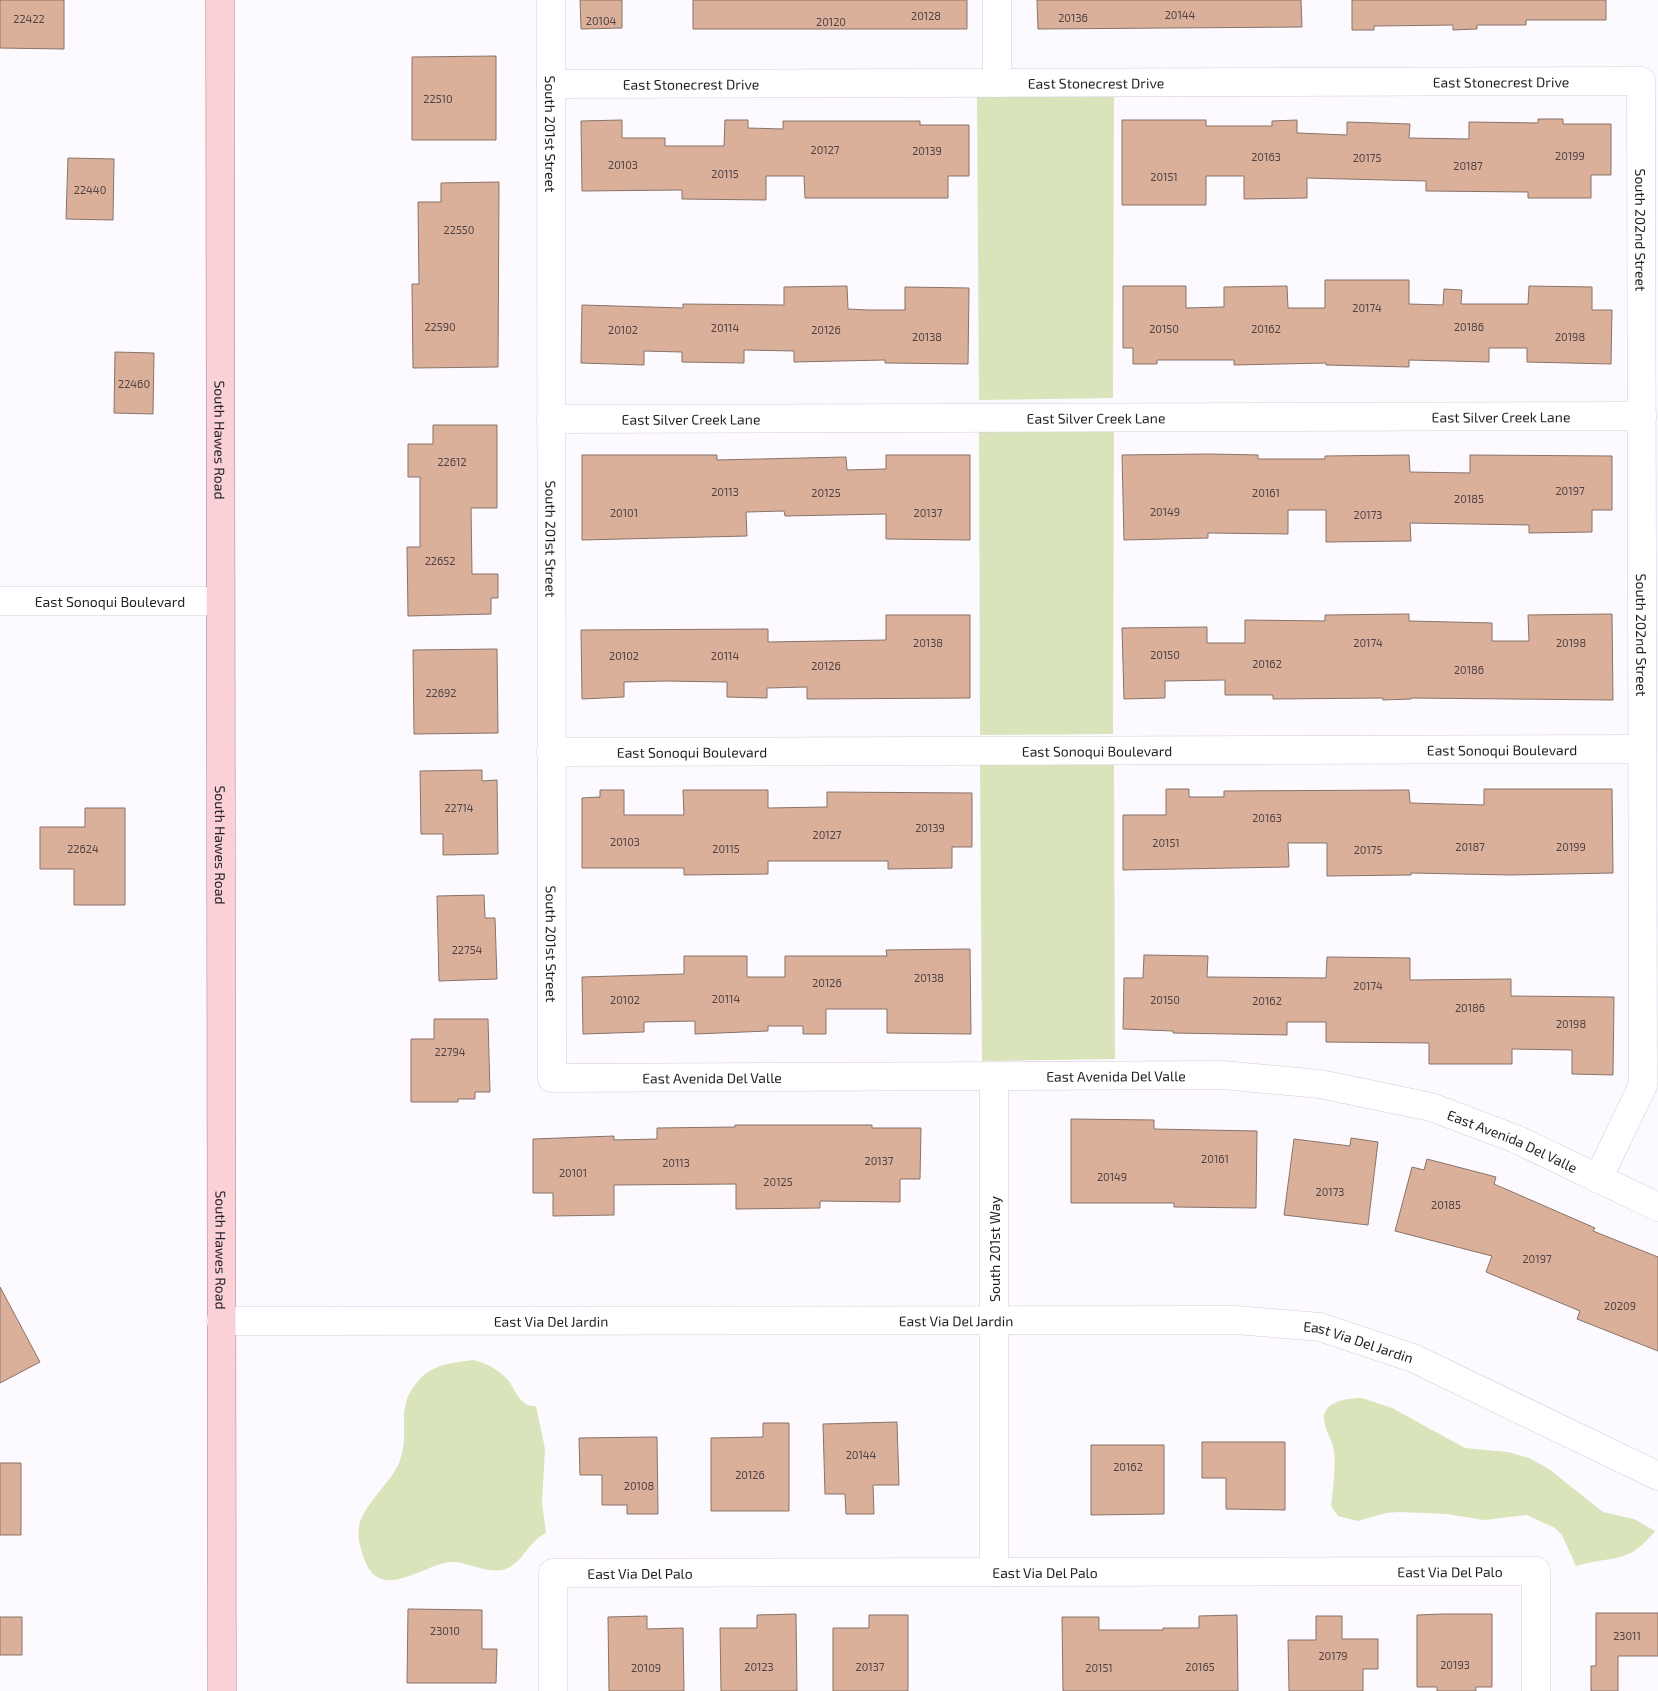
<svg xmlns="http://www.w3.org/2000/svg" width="1658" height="1691" viewBox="0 0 1658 1691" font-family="'Exo 2',sans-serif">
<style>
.green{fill:#d9e4bb}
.building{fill:#dab09b;stroke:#897368}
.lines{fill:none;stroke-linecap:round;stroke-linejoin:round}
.minor-casing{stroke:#d6c9de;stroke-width:29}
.major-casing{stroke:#ac7f86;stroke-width:29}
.minor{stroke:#fff;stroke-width:28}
.major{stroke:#fad1d6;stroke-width:28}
.labels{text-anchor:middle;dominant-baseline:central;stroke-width:4;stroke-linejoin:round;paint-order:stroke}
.number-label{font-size:11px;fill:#514243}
.street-label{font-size:14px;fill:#231e26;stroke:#fff}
</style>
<rect width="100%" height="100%" fill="#fcfafe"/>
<path class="green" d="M 1114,95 L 1113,398 L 979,400 L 977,96 Z
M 979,430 L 1114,430 L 1113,734 L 980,735 Z
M 980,763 L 1114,765 L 1115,1059 L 982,1061 Z
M 473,1360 C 486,1363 498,1369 507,1379 C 516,1389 519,1407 536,1406 L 545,1449 L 542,1502 L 546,1533 C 528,1542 524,1560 508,1568 C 489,1576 470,1562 452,1562 C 425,1563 381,1603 365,1561 C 361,1550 357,1538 359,1527 C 362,1506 390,1484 399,1463 C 412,1430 393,1410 418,1381 C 432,1364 453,1363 473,1360 Z
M 1362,1398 L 1392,1408 L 1465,1448 L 1508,1452 L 1529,1458 L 1549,1469 L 1603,1512 L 1634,1519 L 1655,1531 C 1627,1566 1612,1555 1576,1566 L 1562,1535 L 1555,1528 L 1527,1515 L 1484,1520 L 1446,1514 L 1399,1512 L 1386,1513 L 1358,1521 L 1338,1516 L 1331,1506 C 1333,1488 1336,1469 1334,1451 C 1333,1442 1327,1434 1325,1425 C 1318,1402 1346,1398 1362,1398 Z"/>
<path class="building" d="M 0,0 L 64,0 L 64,49 L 0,48 Z
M 580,0 L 622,0 L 622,28 L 581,29 Z
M 693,0 L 967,0 L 967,29 L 693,29 Z
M 1037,0 L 1301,0 L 1302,27 L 1038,29 Z
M 1352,0 L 1606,0 L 1606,20 L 1526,20 L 1526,25 L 1477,25 L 1477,29 L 1453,30 L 1453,25 L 1374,26 L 1374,30 L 1352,30 Z
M 496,56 L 496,140 L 412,140 L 412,57 Z
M 1538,119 L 1563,119 L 1563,124 L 1611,124 L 1611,175 L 1591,175 L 1591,198 L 1528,198 L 1528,192 L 1426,191 L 1426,181 L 1307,178 L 1307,198 L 1244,199 L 1244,176 L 1206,176 L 1206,205 L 1122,205 L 1122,120 L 1206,120 L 1206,126 L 1272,126 L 1272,121 L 1297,120 L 1297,133 L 1347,135 L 1347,122 L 1410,124 L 1409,138 L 1469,139 L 1469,122 L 1538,123 Z
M 622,120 L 622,138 L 665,138 L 665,146 L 724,146 L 725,120 L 748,120 L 748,128 L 783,129 L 783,121 L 920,121 L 920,125 L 969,125 L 969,176 L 948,176 L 948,198 L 805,198 L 804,176 L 766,176 L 766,200 L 682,199 L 682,190 L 582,191 L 581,121 Z
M 68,158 L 114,159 L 113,220 L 66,219 Z
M 499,182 L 498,367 L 413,368 L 412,284 L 419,284 L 418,202 L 441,202 L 441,183 Z
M 1325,280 L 1409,280 L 1409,304 L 1443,305 L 1444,289 L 1462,290 L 1461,304 L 1528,304 L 1529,286 L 1592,287 L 1592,310 L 1612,310 L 1611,364 L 1527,362 L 1527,348 L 1489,348 L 1489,362 L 1409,360 L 1409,367 L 1326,365 L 1326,363 L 1234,365 L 1234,360 L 1157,360 L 1157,364 L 1133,364 L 1133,348 L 1123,348 L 1123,286 L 1186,286 L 1186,308 L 1224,307 L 1224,287 L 1287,286 L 1288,308 L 1325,308 Z
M 847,286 L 848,309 L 868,310 L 905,310 L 905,287 L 969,288 L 968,364 L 885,363 L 885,360 L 794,362 L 794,351 L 744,350 L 744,363 L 682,362 L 682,352 L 644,351 L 644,365 L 581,363 L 582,305 L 683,308 L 683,304 L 784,305 L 784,287 Z
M 115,352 L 154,353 L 153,414 L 114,413 Z
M 433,425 L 497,425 L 497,508 L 471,508 L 472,574 L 498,574 L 498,598 L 491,598 L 491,614 L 408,616 L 407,547 L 420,547 L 420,477 L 408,477 L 408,444 L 433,444 Z
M 1210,454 L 1258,455 L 1258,459 L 1325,459 L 1325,456 L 1409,455 L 1410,472 L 1470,473 L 1470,455 L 1612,456 L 1612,510 L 1592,510 L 1592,532 L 1529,533 L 1529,525 L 1410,523 L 1411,541 L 1326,542 L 1326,510 L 1288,510 L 1288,534 L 1208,533 L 1208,538 L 1124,540 L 1122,455 Z
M 582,455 L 717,455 L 717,460 L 846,457 L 847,470 L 886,469 L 886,455 L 970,455 L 970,540 L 886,539 L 886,514 L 785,516 L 784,511 L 746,512 L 747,536 L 582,540 Z
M 1409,614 L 1409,621 L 1492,623 L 1492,641 L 1529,641 L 1528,615 L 1612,614 L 1613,700 L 1411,698 L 1411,699 L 1383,700 L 1383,698 L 1273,699 L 1273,695 L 1225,695 L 1225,680 L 1165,681 L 1165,698 L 1124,699 L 1122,628 L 1207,627 L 1207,643 L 1245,643 L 1245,620 L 1325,621 L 1325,615 Z
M 886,615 L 970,615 L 970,698 L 807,699 L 807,687 L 767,688 L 767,698 L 727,697 L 727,682 L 666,681 L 624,682 L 624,697 L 582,699 L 581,630 L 768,629 L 768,642 L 886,640 Z
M 497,649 L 498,733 L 414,734 L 413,650 Z
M 482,770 L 482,781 L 497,780 L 498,854 L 443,855 L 443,834 L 421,834 L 420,771 Z
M 1166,789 L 1189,789 L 1189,797 L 1224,797 L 1224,791 L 1409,790 L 1410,803 L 1484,805 L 1484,789 L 1612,789 L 1613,873 L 1511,875 L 1411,873 L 1411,875 L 1327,876 L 1327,843 L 1288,843 L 1289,867 L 1123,870 L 1123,815 L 1166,815 Z
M 600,790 L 624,790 L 624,815 L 684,815 L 683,790 L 768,790 L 768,808 L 827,807 L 827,792 L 972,793 L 972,847 L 952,847 L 952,868 L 888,869 L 888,861 L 768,861 L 768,874 L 684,875 L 684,868 L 582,868 L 582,798 L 600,797 Z
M 85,808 L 125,808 L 125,905 L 74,905 L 74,869 L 40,869 L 40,827 L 85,827 Z
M 484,895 L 485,918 L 495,918 L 497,979 L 439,981 L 437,896 Z
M 970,949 L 971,1034 L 887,1033 L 887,1009 L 826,1009 L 826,1034 L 803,1034 L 803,1026 L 768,1026 L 768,1031 L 695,1034 L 695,1021 L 644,1022 L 644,1032 L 583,1034 L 582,977 L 684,974 L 684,956 L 747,956 L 747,977 L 785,977 L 785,956 L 887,956 L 886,950 Z
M 1144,955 L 1208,956 L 1207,977 L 1326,978 L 1327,957 L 1410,958 L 1410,980 L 1511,979 L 1511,996 L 1614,997 L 1613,1075 L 1572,1074 L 1572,1050 L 1512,1049 L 1512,1064 L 1429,1064 L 1429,1043 L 1326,1042 L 1326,1022 L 1287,1022 L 1287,1035 L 1173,1033 L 1173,1031 L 1123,1029 L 1124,978 L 1143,978 Z
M 434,1019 L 488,1019 L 490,1092 L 475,1092 L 475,1099 L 458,1099 L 458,1102 L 411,1102 L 411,1039 L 434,1039 Z
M 1071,1119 L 1154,1120 L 1154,1129 L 1257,1131 L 1256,1208 L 1174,1207 L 1174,1203 L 1071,1203 Z
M 735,1125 L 872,1125 L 872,1128 L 921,1128 L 920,1179 L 900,1179 L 900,1202 L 820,1201 L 820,1208 L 736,1209 L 736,1184 L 614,1185 L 614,1215 L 553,1216 L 553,1193 L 533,1193 L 533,1139 L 614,1136 L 614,1140 L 657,1139 L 657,1128 L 735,1127 Z
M 1351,1138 L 1378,1142 L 1368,1225 L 1284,1215 L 1294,1139 L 1350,1146 Z
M 1427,1159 L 1496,1177 L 1494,1184 L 1595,1228 L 1593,1231 L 1658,1257 L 1658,1351 L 1577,1319 L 1580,1311 L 1486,1272 L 1492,1256 L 1395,1231 L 1412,1167 L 1424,1170 Z
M 0,1287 L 40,1362 L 0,1383 Z
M 897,1422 L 899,1485 L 873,1485 L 874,1514 L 846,1514 L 845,1494 L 825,1494 L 823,1424 Z
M 763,1423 L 789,1423 L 789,1511 L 711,1511 L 711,1438 L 763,1437 Z
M 657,1437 L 658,1514 L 627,1514 L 627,1505 L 602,1505 L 602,1475 L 580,1475 L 579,1438 Z
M 1202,1442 L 1285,1442 L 1285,1510 L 1226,1509 L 1226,1478 L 1202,1478 Z
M 1091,1445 L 1164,1445 L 1164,1514 L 1091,1515 Z
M 0,1463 L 21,1463 L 21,1535 L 0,1535 Z
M 408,1609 L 482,1610 L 482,1649 L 497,1649 L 496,1683 L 407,1683 Z
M 1596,1613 L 1658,1613 L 1658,1656 L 1618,1656 L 1618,1691 L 1591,1691 L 1591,1666 L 1596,1666 Z
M 796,1614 L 797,1691 L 721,1691 L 720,1628 L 757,1628 L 757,1615 Z
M 1443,1614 L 1492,1614 L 1492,1687 L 1476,1687 L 1476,1691 L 1437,1691 L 1437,1687 L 1417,1687 L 1417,1615 Z
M 869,1615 L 908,1615 L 908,1691 L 833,1691 L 833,1628 L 869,1628 Z
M 1237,1615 L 1238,1691 L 1063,1691 L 1062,1617 L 1099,1617 L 1099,1630 L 1163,1630 L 1163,1628 L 1199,1628 L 1199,1616 Z
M 647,1616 L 647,1629 L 683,1628 L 684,1691 L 609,1691 L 608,1617 Z
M 1316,1616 L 1342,1616 L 1342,1639 L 1378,1639 L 1378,1669 L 1363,1669 L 1363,1691 L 1289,1691 L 1288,1640 L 1316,1640 Z
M 0,1617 L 22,1617 L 22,1655 L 0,1655 Z"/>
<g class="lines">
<g class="minor-casing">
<g id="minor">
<path id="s1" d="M 551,0 L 552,1078 L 1222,1075 L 1320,1084 L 1431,1107 L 1516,1139 L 1658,1207"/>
<path d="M 997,83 L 997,0"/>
<path id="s2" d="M 551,84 L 1641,81 L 1643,1085 L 1598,1179"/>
<path id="s3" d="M 551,419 L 1642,416"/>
<path id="s4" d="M 0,601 L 220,601"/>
<path id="s5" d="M 551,752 L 1642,749"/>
<path d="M 994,1076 L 994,1572"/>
<path id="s6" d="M 221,1321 L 1235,1320 L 1320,1327 L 1413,1358 L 1658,1476"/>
<path id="s7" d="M 553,1691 L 553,1573 L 1536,1571 L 1536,1691"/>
</g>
</g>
<g class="major-casing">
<g id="major">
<path id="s8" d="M 220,0 L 222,1691"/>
</g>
</g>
<use href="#minor" class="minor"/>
<use href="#major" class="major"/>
</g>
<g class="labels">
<g class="number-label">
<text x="1180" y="14">20144</text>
<text x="926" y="15">20128</text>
<text x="1073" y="17">20136</text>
<text x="29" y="18">22422</text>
<text x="601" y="20">20104</text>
<text x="831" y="21">20120</text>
<text x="438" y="98">22510</text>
<text x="825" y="149">20127</text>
<text x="927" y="150">20139</text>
<text x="1570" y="155">20199</text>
<text x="1266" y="156">20163</text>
<text x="1367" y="157">20175</text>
<text x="623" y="164">20103</text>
<text x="1468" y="165">20187</text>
<text x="725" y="173">20115</text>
<text x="1164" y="176">20151</text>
<text x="90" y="189">22440</text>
<text x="459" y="229">22550</text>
<text x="1367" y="307">20174</text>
<text x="440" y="326">22590</text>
<text x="1469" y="326">20186</text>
<text x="725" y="327">20114</text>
<text x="1164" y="328">20150</text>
<text x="1266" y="328">20162</text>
<text x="623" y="329">20102</text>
<text x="826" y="329">20126</text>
<text x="927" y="336">20138</text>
<text x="1570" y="336">20198</text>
<text x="134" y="383">22460</text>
<text x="452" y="461">22612</text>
<text x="1570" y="490">20197</text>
<text x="725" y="491">20113</text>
<text x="826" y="492">20125</text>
<text x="1266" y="492">20161</text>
<text x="1469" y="498">20185</text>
<text x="1165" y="511">20149</text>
<text x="624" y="512">20101</text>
<text x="928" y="512">20137</text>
<text x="1368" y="514">20173</text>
<text x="440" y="560">22652</text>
<text x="928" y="642">20138</text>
<text x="1368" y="642">20174</text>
<text x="1571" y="642">20198</text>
<text x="1165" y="654">20150</text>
<text x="624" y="655">20102</text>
<text x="725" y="655">20114</text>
<text x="1267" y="663">20162</text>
<text x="826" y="665">20126</text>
<text x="1469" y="669">20186</text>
<text x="441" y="692">22692</text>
<text x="459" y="807">22714</text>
<text x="1267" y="817">20163</text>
<text x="930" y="827">20139</text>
<text x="827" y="834">20127</text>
<text x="625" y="841">20103</text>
<text x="1166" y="842">20151</text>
<text x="1470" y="846">20187</text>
<text x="1571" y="846">20199</text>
<text x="83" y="848">22624</text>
<text x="726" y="848">20115</text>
<text x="1368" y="849">20175</text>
<text x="467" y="949">22754</text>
<text x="929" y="977">20138</text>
<text x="827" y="982">20126</text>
<text x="1368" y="985">20174</text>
<text x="726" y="998">20114</text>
<text x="625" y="999">20102</text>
<text x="1165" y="999">20150</text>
<text x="1267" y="1000">20162</text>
<text x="1470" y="1007">20186</text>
<text x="1571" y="1023">20198</text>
<text x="450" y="1051">22794</text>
<text x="1215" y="1158">20161</text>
<text x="879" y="1160">20137</text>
<text x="676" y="1162">20113</text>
<text x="573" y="1172">20101</text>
<text x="1112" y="1176">20149</text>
<text x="778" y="1181">20125</text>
<text x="1330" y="1191">20173</text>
<text x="1446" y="1204">20185</text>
<text x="1537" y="1258">20197</text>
<text x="1620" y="1305">20209</text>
<text x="861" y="1454">20144</text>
<text x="1128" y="1466">20162</text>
<text x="750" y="1474">20126</text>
<text x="639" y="1485">20108</text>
<text x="445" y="1630">23010</text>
<text x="1627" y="1635">23011</text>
<text x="1333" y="1655">20179</text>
<text x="1455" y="1664">20193</text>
<text x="759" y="1666">20123</text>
<text x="870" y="1666">20137</text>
<text x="1200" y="1666">20165</text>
<text x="646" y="1667">20109</text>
<text x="1099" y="1667">20151</text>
</g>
<g class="street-label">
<text stroke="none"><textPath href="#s2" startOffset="950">East Stonecrest Drive</textPath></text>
<text stroke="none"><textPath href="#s2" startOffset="545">East Stonecrest Drive</textPath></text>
<text stroke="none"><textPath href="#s2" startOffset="140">East Stonecrest Drive</textPath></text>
<text stroke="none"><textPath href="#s1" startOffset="134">South 201st Street</textPath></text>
<text stroke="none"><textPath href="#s2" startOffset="1239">South 202nd Street</textPath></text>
<text stroke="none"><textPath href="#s3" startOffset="950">East Silver Creek Lane</textPath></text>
<text stroke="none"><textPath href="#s3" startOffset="545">East Silver Creek Lane</textPath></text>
<text stroke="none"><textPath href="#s3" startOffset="140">East Silver Creek Lane</textPath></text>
<text stroke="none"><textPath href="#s8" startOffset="440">South Hawes Road</textPath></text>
<text stroke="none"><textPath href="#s1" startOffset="539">South 201st Street</textPath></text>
<text stroke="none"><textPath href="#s4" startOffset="110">East Sonoqui Boulevard</textPath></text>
<text stroke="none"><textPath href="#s2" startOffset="1644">South 202nd Street</textPath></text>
<text stroke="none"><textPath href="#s5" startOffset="951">East Sonoqui Boulevard</textPath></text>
<text stroke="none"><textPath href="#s5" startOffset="546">East Sonoqui Boulevard</textPath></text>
<text stroke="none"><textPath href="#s5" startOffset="141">East Sonoqui Boulevard</textPath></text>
<text stroke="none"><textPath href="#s8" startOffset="845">South Hawes Road</textPath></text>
<text stroke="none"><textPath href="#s1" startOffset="944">South 201st Street</textPath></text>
<text stroke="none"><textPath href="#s1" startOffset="1642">East Avenida Del Valle</textPath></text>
<text stroke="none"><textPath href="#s1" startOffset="1238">East Avenida Del Valle</textPath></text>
<text stroke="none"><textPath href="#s1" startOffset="2048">East Avenida Del Valle</textPath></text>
<text transform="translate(994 1249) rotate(-90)">South 201st Way</text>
<text stroke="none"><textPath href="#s8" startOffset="1250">South Hawes Road</textPath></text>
<text stroke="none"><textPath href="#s6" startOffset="330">East Via Del Jardin</textPath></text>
<text stroke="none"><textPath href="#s6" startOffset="735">East Via Del Jardin</textPath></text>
<text stroke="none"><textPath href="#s6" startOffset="1140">East Via Del Jardin</textPath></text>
<text stroke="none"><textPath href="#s7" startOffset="1015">East Via Del Palo</textPath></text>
<text stroke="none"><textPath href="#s7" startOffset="610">East Via Del Palo</textPath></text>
<text stroke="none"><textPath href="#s7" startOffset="205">East Via Del Palo</textPath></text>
</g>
</g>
</svg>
